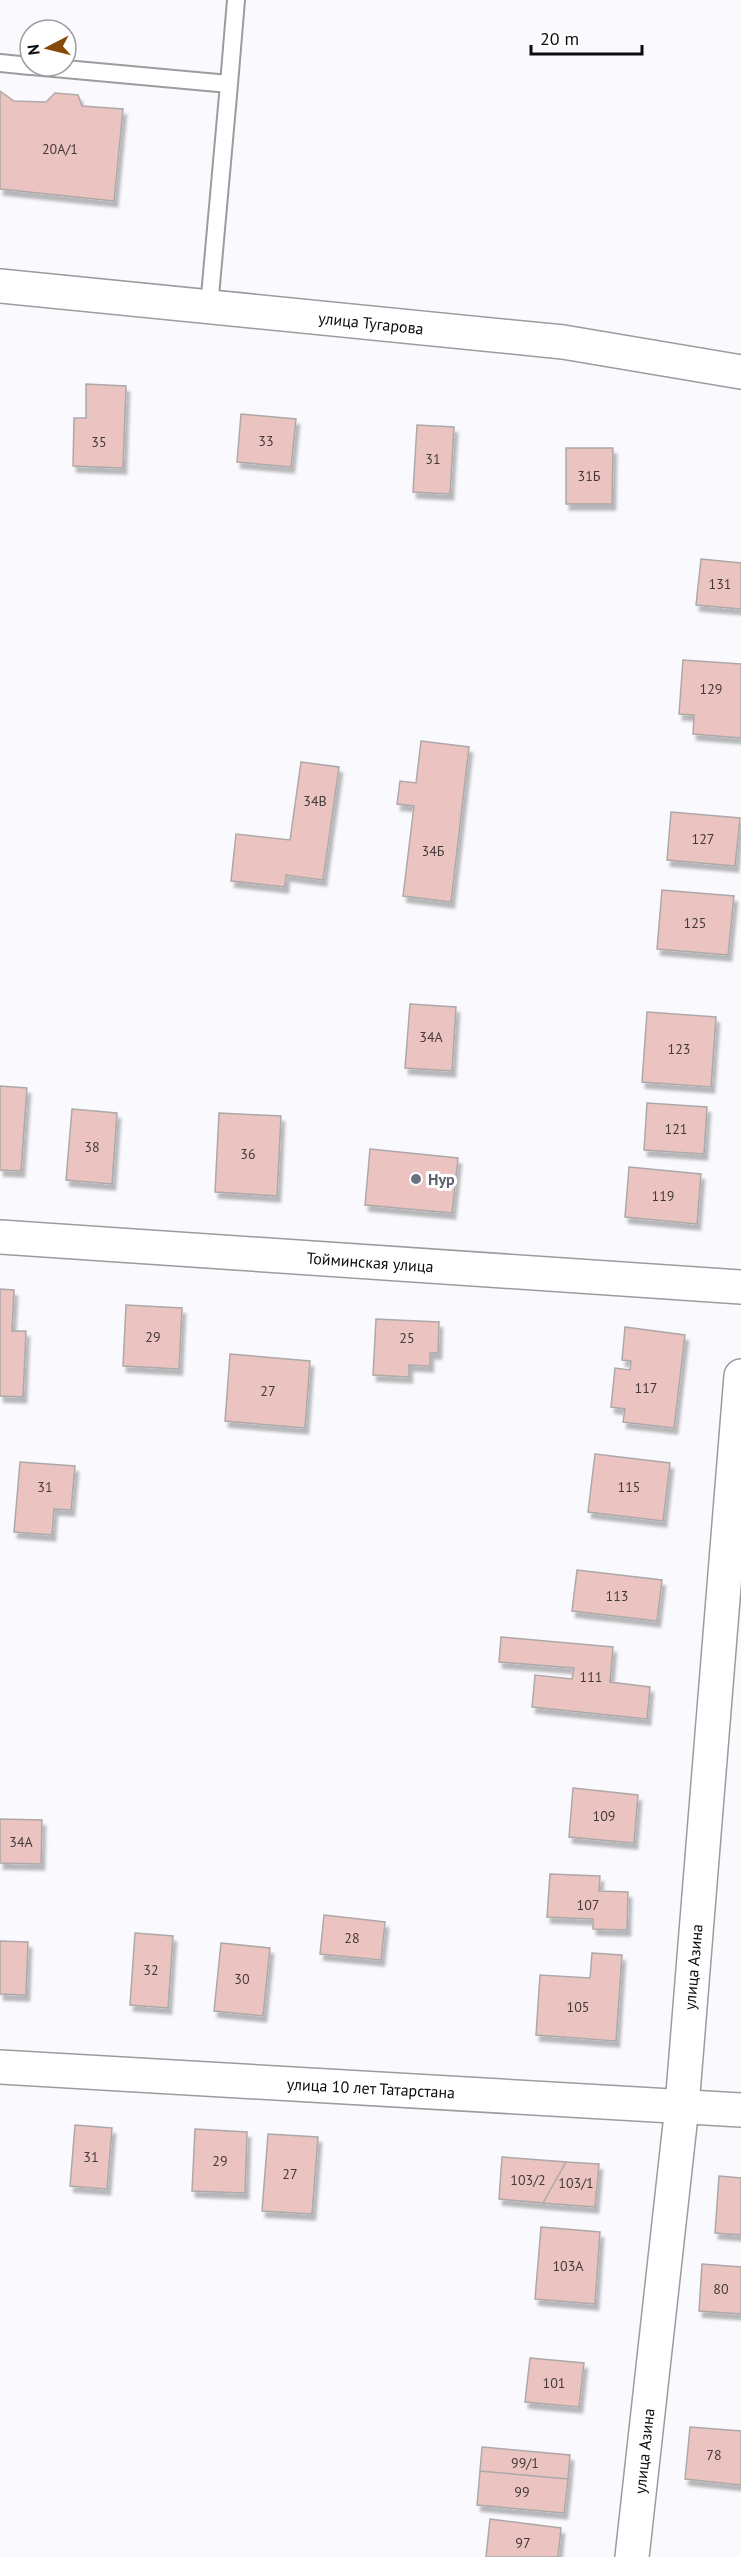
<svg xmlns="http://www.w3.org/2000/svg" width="741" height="2557" viewBox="0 0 741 2557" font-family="'PT Sans',sans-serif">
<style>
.building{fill:#ebc4c1;stroke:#ada9a9;stroke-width:1.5;filter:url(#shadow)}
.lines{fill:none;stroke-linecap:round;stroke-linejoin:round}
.service-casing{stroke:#9b9c9f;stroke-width:20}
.minor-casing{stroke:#9b9c9f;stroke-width:36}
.tertiary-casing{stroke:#9b9c9f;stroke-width:36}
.service{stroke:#fff;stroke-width:16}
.minor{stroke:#fff;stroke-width:33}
.tertiary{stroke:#fff;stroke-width:33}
.worship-dot{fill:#6b7280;stroke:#fff;stroke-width:2}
.labels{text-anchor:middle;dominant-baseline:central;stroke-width:6;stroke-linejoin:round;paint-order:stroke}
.number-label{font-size:14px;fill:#443a3a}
.street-label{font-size:16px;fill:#0c0c0d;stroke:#fff}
.worship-label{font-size:16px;font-weight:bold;fill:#5b616d;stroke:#fff;text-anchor:start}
</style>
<defs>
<filter id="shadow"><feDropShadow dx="3.5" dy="6" stdDeviation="1.5" flood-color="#0004"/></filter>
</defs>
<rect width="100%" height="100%" fill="#fafafe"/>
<path class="building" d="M 0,91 L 14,101 L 46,102 L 55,93 L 78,95 L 82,106 L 123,109 L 114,201 L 0,189 Z
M 86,384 L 126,386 L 123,468 L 73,466 L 74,418 L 86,418 Z
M 241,414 L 296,419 L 291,467 L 237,462 Z
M 417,425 L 454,427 L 450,494 L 413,492 Z
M 566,448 L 613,448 L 612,504 L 566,504 Z
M 701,559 L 741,563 L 741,609 L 696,605 Z
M 683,660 L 741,664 L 741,738 L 693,734 L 694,715 L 679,714 Z
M 421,741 L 469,747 L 451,902 L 403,896 L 414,806 L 397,804 L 400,781 L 416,783 Z
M 301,762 L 339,767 L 323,880 L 286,875 L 285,887 L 231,881 L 236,834 L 290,840 Z
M 671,812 L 740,818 L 735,866 L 667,860 Z
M 662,890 L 734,896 L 728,955 L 657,949 Z
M 410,1004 L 456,1007 L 452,1071 L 405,1068 Z
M 647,1012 L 716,1017 L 711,1087 L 642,1082 Z
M 0,1086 L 27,1088 L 21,1171 L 0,1170 Z
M 647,1103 L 707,1107 L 704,1154 L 644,1150 Z
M 72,1109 L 117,1113 L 112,1184 L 66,1180 Z
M 219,1113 L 281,1116 L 277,1196 L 215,1192 Z
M 370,1149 L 458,1158 L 452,1213 L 365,1205 Z
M 629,1167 L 701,1174 L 697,1224 L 625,1217 Z
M 0,1289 L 14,1290 L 12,1331 L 26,1331 L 23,1397 L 0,1396 Z
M 126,1305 L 182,1308 L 179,1369 L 123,1366 Z
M 376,1319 L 439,1322 L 438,1353 L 430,1353 L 430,1366 L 409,1365 L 409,1377 L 373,1375 Z
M 625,1327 L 685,1335 L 674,1428 L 623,1422 L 625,1409 L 611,1407 L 615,1368 L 630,1370 L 631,1361 L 622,1360 Z
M 230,1354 L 310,1361 L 305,1428 L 225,1421 Z
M 595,1454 L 670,1463 L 663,1521 L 588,1512 Z
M 20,1462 L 75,1466 L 71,1510 L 54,1509 L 52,1535 L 14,1532 Z
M 577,1570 L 662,1580 L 657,1621 L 572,1611 Z
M 501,1637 L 613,1647 L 610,1682 L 650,1687 L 647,1719 L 532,1707 L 535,1675 L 572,1679 L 574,1668 L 499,1662 Z
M 573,1788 L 638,1795 L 634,1843 L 569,1837 Z
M 0,1819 L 42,1820 L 41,1864 L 0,1863 Z
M 550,1874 L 600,1876 L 599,1891 L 628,1892 L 627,1930 L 593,1929 L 593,1919 L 547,1917 Z
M 324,1915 L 385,1922 L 381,1960 L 320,1954 Z
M 135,1933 L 173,1936 L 168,2008 L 130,2005 Z
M 0,1941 L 28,1942 L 26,1995 L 0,1994 Z
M 221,1943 L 270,1948 L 263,2016 L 214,2011 Z
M 592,1953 L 622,1955 L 616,2041 L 536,2035 L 540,1975 L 590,1978 Z
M 75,2125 L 112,2128 L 107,2189 L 70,2186 Z
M 195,2129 L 247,2132 L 245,2193 L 192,2191 Z
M 268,2134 L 318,2137 L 312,2214 L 262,2211 Z
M 502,2157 L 566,2162 L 543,2203 L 499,2199 Z
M 566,2162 L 599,2164 L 595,2207 L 543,2203 Z
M 719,2176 L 741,2178 L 741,2235 L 715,2233 Z
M 541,2227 L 600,2232 L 595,2304 L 535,2299 Z
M 702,2264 L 741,2267 L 741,2314 L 699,2311 Z
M 530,2358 L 584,2363 L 579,2407 L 525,2402 Z
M 690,2427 L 741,2431 L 741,2485 L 685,2479 Z
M 482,2447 L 570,2455 L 568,2479 L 480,2471 Z
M 480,2471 L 568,2479 L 564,2513 L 477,2505 Z
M 490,2519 L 561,2528 L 558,2557 L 486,2557 Z"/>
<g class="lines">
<g class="service-casing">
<path id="service" d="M 0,63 L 30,66
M 32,66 L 229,84 L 236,0
M 209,307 L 229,84"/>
</g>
<g class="minor-casing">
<path id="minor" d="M 0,1237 L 741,1287
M 0,2067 L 741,2110
M 632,2557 L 682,2106 L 741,1376"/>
</g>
<g class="tertiary-casing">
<path id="tertiary" d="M 0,286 L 563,342 L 741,372"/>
</g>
<use href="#service" class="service"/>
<use href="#minor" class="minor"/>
<use href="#tertiary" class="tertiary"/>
</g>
<circle class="worship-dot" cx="416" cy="1179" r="6"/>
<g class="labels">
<g class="number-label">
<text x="60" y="149">20А/1</text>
<text x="266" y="441">33</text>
<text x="99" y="442">35</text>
<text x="433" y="459">31</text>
<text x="589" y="476">31Б</text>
<text x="720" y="584">131</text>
<text x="711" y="689">129</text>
<text x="315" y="801">34В</text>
<text x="703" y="839">127</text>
<text x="433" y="851">34Б</text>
<text x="695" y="923">125</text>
<text x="431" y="1037">34А</text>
<text x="679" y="1049">123</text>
<text x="676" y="1129">121</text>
<text x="92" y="1147">38</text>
<text x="248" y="1154">36</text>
<text x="663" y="1196">119</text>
<text x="153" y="1337">29</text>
<text x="407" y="1338">25</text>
<text x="646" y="1388">117</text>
<text x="268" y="1391">27</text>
<text x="45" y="1487">31</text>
<text x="629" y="1487">115</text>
<text x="617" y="1596">113</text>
<text x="591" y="1677">111</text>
<text x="604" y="1816">109</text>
<text x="21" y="1842">34А</text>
<text x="588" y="1905">107</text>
<text x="352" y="1938">28</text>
<text x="151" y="1970">32</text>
<text x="242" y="1979">30</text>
<text x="578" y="2007">105</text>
<text x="91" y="2157">31</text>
<text x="220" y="2161">29</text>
<text x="290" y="2174">27</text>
<text x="528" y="2180">103/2</text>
<text x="576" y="2183">103/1</text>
<text x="568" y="2266">103А</text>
<text x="721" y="2289">80</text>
<text x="554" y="2383">101</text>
<text x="714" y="2455">78</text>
<text x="525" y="2463">99/1</text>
<text x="522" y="2492">99</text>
<text x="523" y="2543">97</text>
</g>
<g class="street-label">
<text transform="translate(371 323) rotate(6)">улица Тугарова</text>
<text transform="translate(370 1262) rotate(4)">Тойминская улица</text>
<text transform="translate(693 1967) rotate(-85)">улица Азина</text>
<text transform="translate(371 2088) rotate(3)">улица 10 лет Татарстана</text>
<text transform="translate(644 2451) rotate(-84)">улица Азина</text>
</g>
<g class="worship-label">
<text x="428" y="1179">Нур</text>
</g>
</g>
<g transform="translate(48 48) rotate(263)"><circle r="28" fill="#ffffff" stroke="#9e9e9e" stroke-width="1.5"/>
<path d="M0-4.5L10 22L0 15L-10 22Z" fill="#87490a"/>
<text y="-9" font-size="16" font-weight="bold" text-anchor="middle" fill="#0c0c0d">N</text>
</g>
<path d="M531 45v9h111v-9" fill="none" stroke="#0c0c0d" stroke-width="3"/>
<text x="540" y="45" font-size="18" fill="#0c0c0d" stroke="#ffffff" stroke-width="4.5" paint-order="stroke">20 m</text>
</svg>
